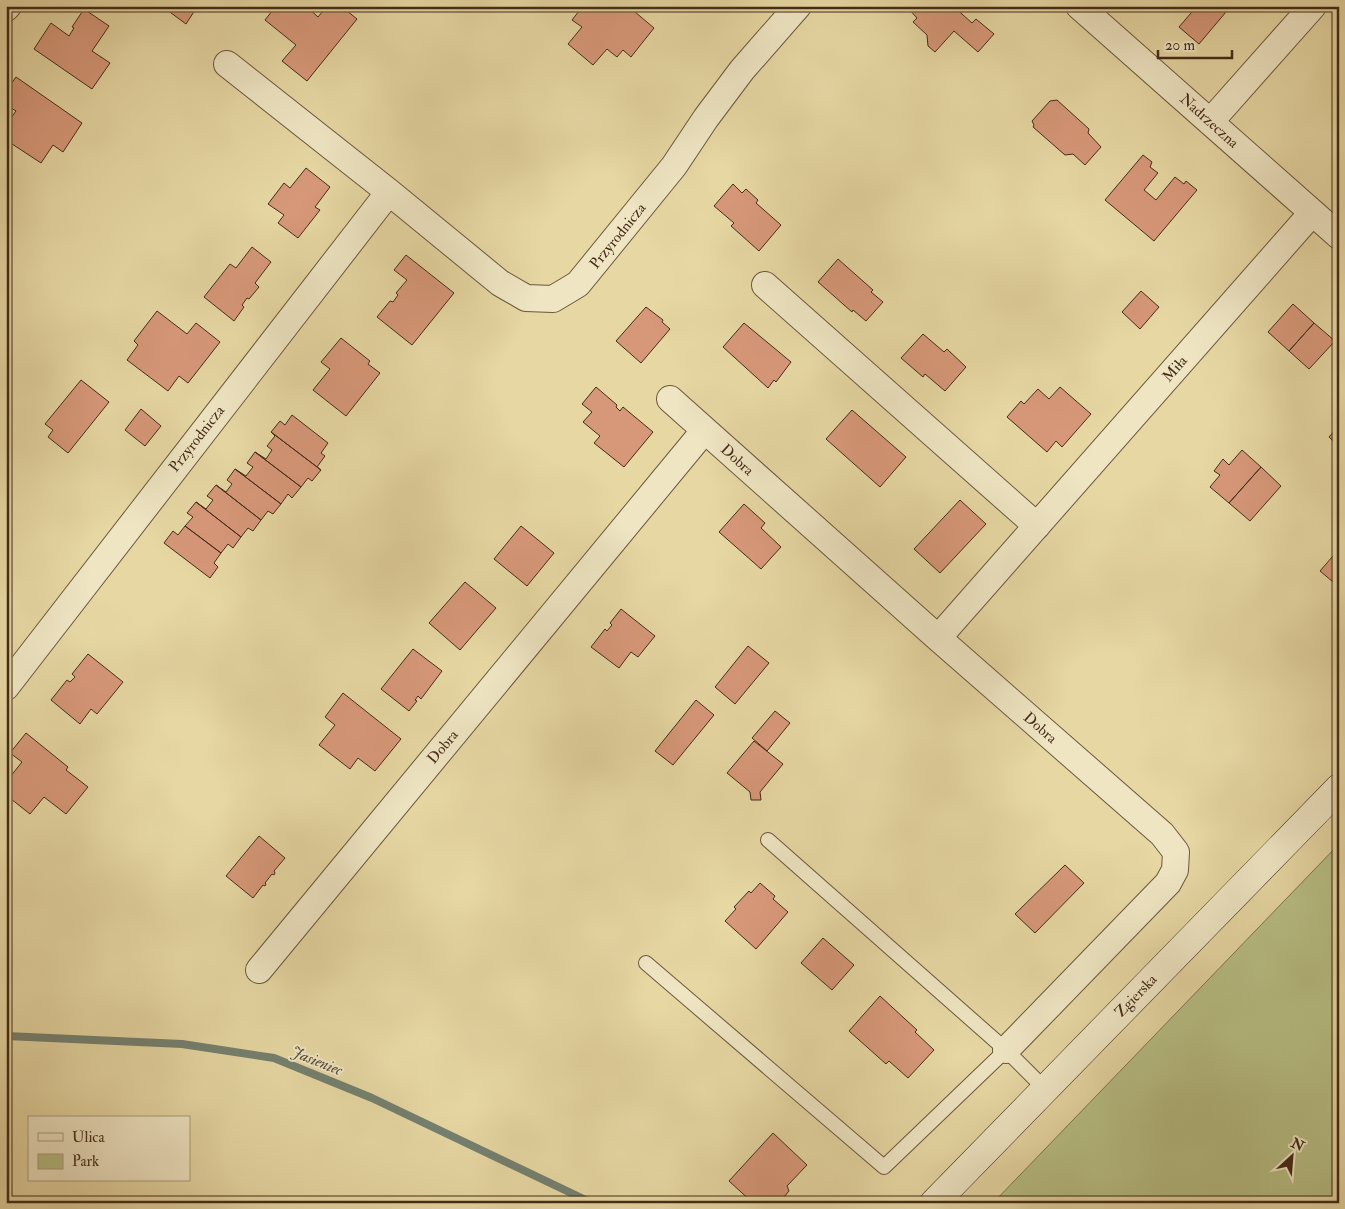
<svg xmlns="http://www.w3.org/2000/svg" width="1345" height="1209" viewBox="0 0 1345 1209" font-family="'IM FELL Double Pica',serif">
<style>
.green{fill:#b7be84;stroke:#7e754e}
.lines{fill:none;stroke-linecap:round;stroke-linejoin:round}
.stream{stroke:#758170;stroke-width:8}
.building{fill:#d79879;stroke:#442c19}
.service-casing{stroke:#6c573c;stroke-width:16}
.minor-casing{stroke:#6c573c;stroke-width:28}
.secondary-casing{stroke:#442c19;stroke-width:29}
.service{stroke:#efe5c3;stroke-width:14}
.minor{stroke:#efe5c3;stroke-width:26}
.secondary{stroke:#efe5c3;stroke-width:28}
.labels{text-anchor:middle;dominant-baseline:central;stroke-width:4;stroke-linejoin:round;paint-order:stroke}
.street-label{font-size:15px;fill:#442c19;stroke:#efe5c3}
.water-label{font-size:16px;font-style:italic;fill:#544836;stroke:#efe5c3}
</style>
<rect width="100%" height="100%" fill="#e6d7a3"/>
<filter id="stains"><feTurbulence type="fractalNoise" baseFrequency=".004" numOctaves="4"/><feColorMatrix values="0 0 0 0 .2 0 0 0 0 .09 0 0 0 0 .02 0 0 0 .5 -.17"/></filter>
<radialGradient id="worn" r=".72"><stop offset=".6" stop-color="#630" stop-opacity="0"/><stop offset="1" stop-color="#630" stop-opacity=".3"/></radialGradient>
<path class="green" d="M 1339,844 L 1339,1203 L 993,1203 Z"/>
<g class="lines">
<path class="stream" d="M 6,1036 L 182,1044 L 274,1058 L 372,1098 L 592,1203"/>
</g>
<path class="building" d="M 170,6 L 196,6 L 197,7 L 186,24 L 167,10 Z
M 276,6 L 306,6 L 318,17 L 327,6 L 341,6 L 357,19 L 307,81 L 282,61 L 296,45 L 265,20 Z
M 583,6 L 628,6 L 654,28 L 631,57 L 623,50 L 617,57 L 607,49 L 593,65 L 568,44 L 582,27 L 572,20 Z
M 906,6 L 953,6 L 972,23 L 976,19 L 994,34 L 978,52 L 954,31 L 935,52 L 928,46 L 927,35 L 913,22 L 917,18 Z
M 1197,6 L 1231,6 L 1199,44 L 1179,27 Z
M 84,9 L 109,26 L 92,51 L 110,63 L 92,89 L 34,49 L 51,23 L 69,36 L 74,28 L 72,27 Z
M 16,77 L 82,123 L 63,152 L 53,145 L 41,163 L 6,140 L 6,125 L 16,111 L 6,105 L 6,91 Z
M 1057,100 L 1089,129 L 1088,133 L 1101,147 L 1085,165 L 1073,154 L 1065,155 L 1033,127 L 1034,125 L 1032,121 L 1050,101 Z
M 1143,155 L 1152,162 L 1150,167 L 1158,173 L 1144,190 L 1156,200 L 1175,177 L 1184,184 L 1186,181 L 1197,190 L 1154,241 L 1105,200 Z
M 306,168 L 330,187 L 315,207 L 320,210 L 298,238 L 278,223 L 284,215 L 268,204 L 284,183 L 290,188 Z
M 733,184 L 742,193 L 746,189 L 758,200 L 756,203 L 781,225 L 759,251 L 731,226 L 734,223 L 714,206 Z
M 252,247 L 271,262 L 255,283 L 259,287 L 249,299 L 247,298 L 242,305 L 244,307 L 234,321 L 204,297 L 230,264 L 236,268 Z
M 406,255 L 454,293 L 412,345 L 377,317 L 390,301 L 393,302 L 398,295 L 396,293 L 407,280 L 394,270 Z
M 838,259 L 873,290 L 871,292 L 883,302 L 866,321 L 853,310 L 852,312 L 818,282 Z
M 1141,291 L 1159,307 L 1140,329 L 1122,312 Z
M 1293,304 L 1314,323 L 1289,351 L 1268,332 Z
M 646,307 L 663,320 L 662,322 L 670,329 L 641,363 L 616,341 Z
M 157,311 L 187,334 L 196,323 L 220,342 L 188,383 L 179,376 L 168,391 L 127,360 L 138,345 L 134,341 Z
M 744,323 L 791,362 L 776,382 L 774,380 L 768,388 L 723,347 Z
M 1314,323 L 1335,341 L 1309,369 L 1289,351 Z
M 923,334 L 944,352 L 947,349 L 966,367 L 945,391 L 925,374 L 923,377 L 901,358 Z
M 341,338 L 370,361 L 368,364 L 380,373 L 346,416 L 313,390 L 330,369 L 321,362 Z
M 81,380 L 109,402 L 68,453 L 48,437 L 53,430 L 45,424 Z
M 596,387 L 617,405 L 616,407 L 620,411 L 623,407 L 653,432 L 624,467 L 594,443 L 600,436 L 583,422 L 592,412 L 582,404 Z
M 1060,387 L 1091,414 L 1062,447 L 1056,441 L 1047,452 L 1007,417 L 1021,401 L 1024,404 L 1038,389 L 1049,399 Z
M 141,409 L 161,426 L 145,446 L 125,430 Z
M 852,410 L 906,457 L 880,487 L 826,439 Z
M 292,415 L 328,443 L 321,453 L 325,456 L 317,467 L 321,470 L 271,432 L 280,421 L 285,425 Z
M 1339,426 L 1339,447 L 1329,437 Z
M 271,432 L 321,470 L 312,481 L 308,478 L 301,487 L 255,452 L 266,459 L 272,450 L 267,446 L 275,436 Z
M 1242,450 L 1261,467 L 1229,503 L 1210,487 L 1220,475 L 1214,471 L 1223,459 L 1229,465 Z
M 255,452 L 301,487 L 292,498 L 288,494 L 281,504 L 235,469 L 246,476 L 253,467 L 247,463 Z
M 1261,467 L 1281,486 L 1250,521 L 1229,503 Z
M 235,469 L 281,504 L 273,514 L 268,511 L 261,520 L 216,485 L 226,492 L 232,484 L 227,480 Z
M 216,485 L 261,520 L 253,531 L 248,528 L 241,537 L 196,502 L 206,509 L 213,500 L 207,496 Z
M 960,500 L 986,524 L 940,573 L 914,549 Z
M 196,502 L 241,537 L 233,548 L 228,544 L 221,553 L 185,526 L 193,517 L 187,513 Z
M 744,504 L 765,523 L 761,528 L 781,547 L 761,569 L 719,532 Z
M 185,526 L 221,553 L 214,563 L 218,567 L 210,578 L 164,543 L 173,531 L 178,535 Z
M 521,526 L 554,553 L 527,586 L 494,559 Z
M 1339,549 L 1339,587 L 1320,571 Z
M 465,582 L 496,608 L 460,650 L 429,623 Z
M 621,609 L 655,636 L 638,657 L 631,652 L 619,668 L 591,647 L 605,629 L 607,631 L 612,625 L 610,623 Z
M 748,646 L 769,663 L 735,704 L 715,687 Z
M 413,649 L 442,671 L 421,699 L 418,696 L 415,700 L 417,701 L 409,711 L 381,689 Z
M 88,654 L 123,682 L 97,714 L 91,709 L 80,724 L 51,700 L 67,680 L 70,682 L 75,677 L 72,674 Z
M 343,693 L 401,739 L 375,771 L 358,758 L 350,769 L 319,745 L 335,725 L 325,717 Z
M 696,700 L 714,715 L 673,765 L 655,751 Z
M 775,711 L 790,723 L 767,751 L 752,738 Z
M 26,733 L 68,767 L 66,770 L 88,787 L 66,814 L 44,797 L 30,814 L 6,795 L 6,782 L 22,762 L 10,753 Z
M 754,741 L 783,764 L 760,792 L 761,800 L 751,800 L 750,792 L 727,773 Z
M 259,836 L 285,858 L 274,871 L 275,873 L 274,875 L 272,874 L 265,883 L 266,884 L 265,886 L 263,885 L 253,898 L 226,876 Z
M 1065,865 L 1084,883 L 1035,933 L 1015,914 Z
M 760,883 L 775,896 L 773,899 L 788,912 L 756,949 L 725,921 L 736,909 L 734,907 L 749,891 L 751,893 Z
M 823,938 L 854,965 L 832,990 L 801,963 Z
M 880,996 L 917,1030 L 915,1032 L 934,1050 L 908,1078 L 889,1061 L 886,1064 L 849,1031 Z
M 773,1133 L 807,1165 L 787,1186 L 789,1191 L 779,1203 L 753,1203 L 729,1181 Z"/>
<g class="lines">
<g class="service-casing">
<path id="service" d="M 768,840 L 1006,1050
M 646,963 L 884,1167 L 1006,1050 L 1045,1089"/>
</g>
<g class="minor-casing">
<path id="minor" d="M 1079,6 L 1339,236
M 6,8 L 8,6
M 227,64 L 389,192 L 500,283 L 526,298 L 553,299 L 578,284 L 674,166 L 706,118 L 742,70 L 798,6
M 1210,122 L 1313,6
M 765,285 L 1037,526
M 670,399 L 938,638 L 1162,834 L 1176,852 L 1175,870 L 1168,883 L 1006,1050
M 938,638 L 1312,213
M 6,687 L 389,192
M 259,970 L 704,431"/>
</g>
<g class="secondary-casing">
<path id="secondary" d="M 934,1203 L 1339,788"/>
</g>
<use href="#service" class="service"/>
<use href="#minor" class="minor"/>
<use href="#secondary" class="secondary"/>
</g>
<g class="labels">
<g class="street-label">
<text transform="translate(1209 121) rotate(42)">Nadrzeczna</text>
<text transform="translate(618 236) rotate(-51)">Przyrodnicza</text>
<text transform="translate(1175 369) rotate(-49)">Miła</text>
<text transform="translate(197 439) rotate(-52)">Przyrodnicza</text>
<text transform="translate(737 460) rotate(42)">Dobra</text>
<text transform="translate(1040 728) rotate(41)">Dobra</text>
<text transform="translate(443 747) rotate(-50)">Dobra</text>
<text transform="translate(1136 996) rotate(-46)">Zgierska</text>
</g>
<g class="water-label">
<text transform="translate(317 1061) rotate(22)">Jasieniec</text>
</g>
</g>
<rect width="1345" height="1209" fill="none" stroke="#e6d7a3" stroke-width="25"/>
<rect x="8" y="8" width="1330" height="1194" fill="none" stroke="#442c19" stroke-width="2.5"/>
<rect x="12" y="12" width="1320" height="1184" fill="none" stroke="#442c19"/>
<rect x="28" y="1116" width="162" height="65" fill="#efe5c3" stroke="#ab9b7f"/>
<rect x="38" y="1133" width="25" height="8" fill="#efe5c3" stroke="#ab9b7f"/>
<text x="72" y="1142" font-size="15" fill="#442c19">Ulica</text>
<rect x="38" y="1154" width="25" height="15" fill="#b7be84" stroke="#ab9b7f"/>
<text x="72" y="1166" font-size="15" fill="#442c19">Park</text>
<g transform="translate(1292 1156) rotate(26)" stroke="#efe5c3" stroke-width="4" paint-order="stroke">
<path d="M0-4L9 19L0 12L-9 19Z" fill="#442c19"/>
<text y="-8" font-size="14" font-weight="bold" text-anchor="middle" fill="#442c19">N</text>
</g>
<path d="M1158 50v8h74v-8" fill="none" stroke="#442c19" stroke-width="2.5"/>
<text x="1165" y="50" font-size="15" fill="#442c19" stroke="#efe5c3" stroke-width="4" paint-order="stroke">20 m</text>
<rect width="100%" height="100%" filter="url(#stains)"/>
<rect width="100%" height="100%" fill="url(#worn)"/>
</svg>
